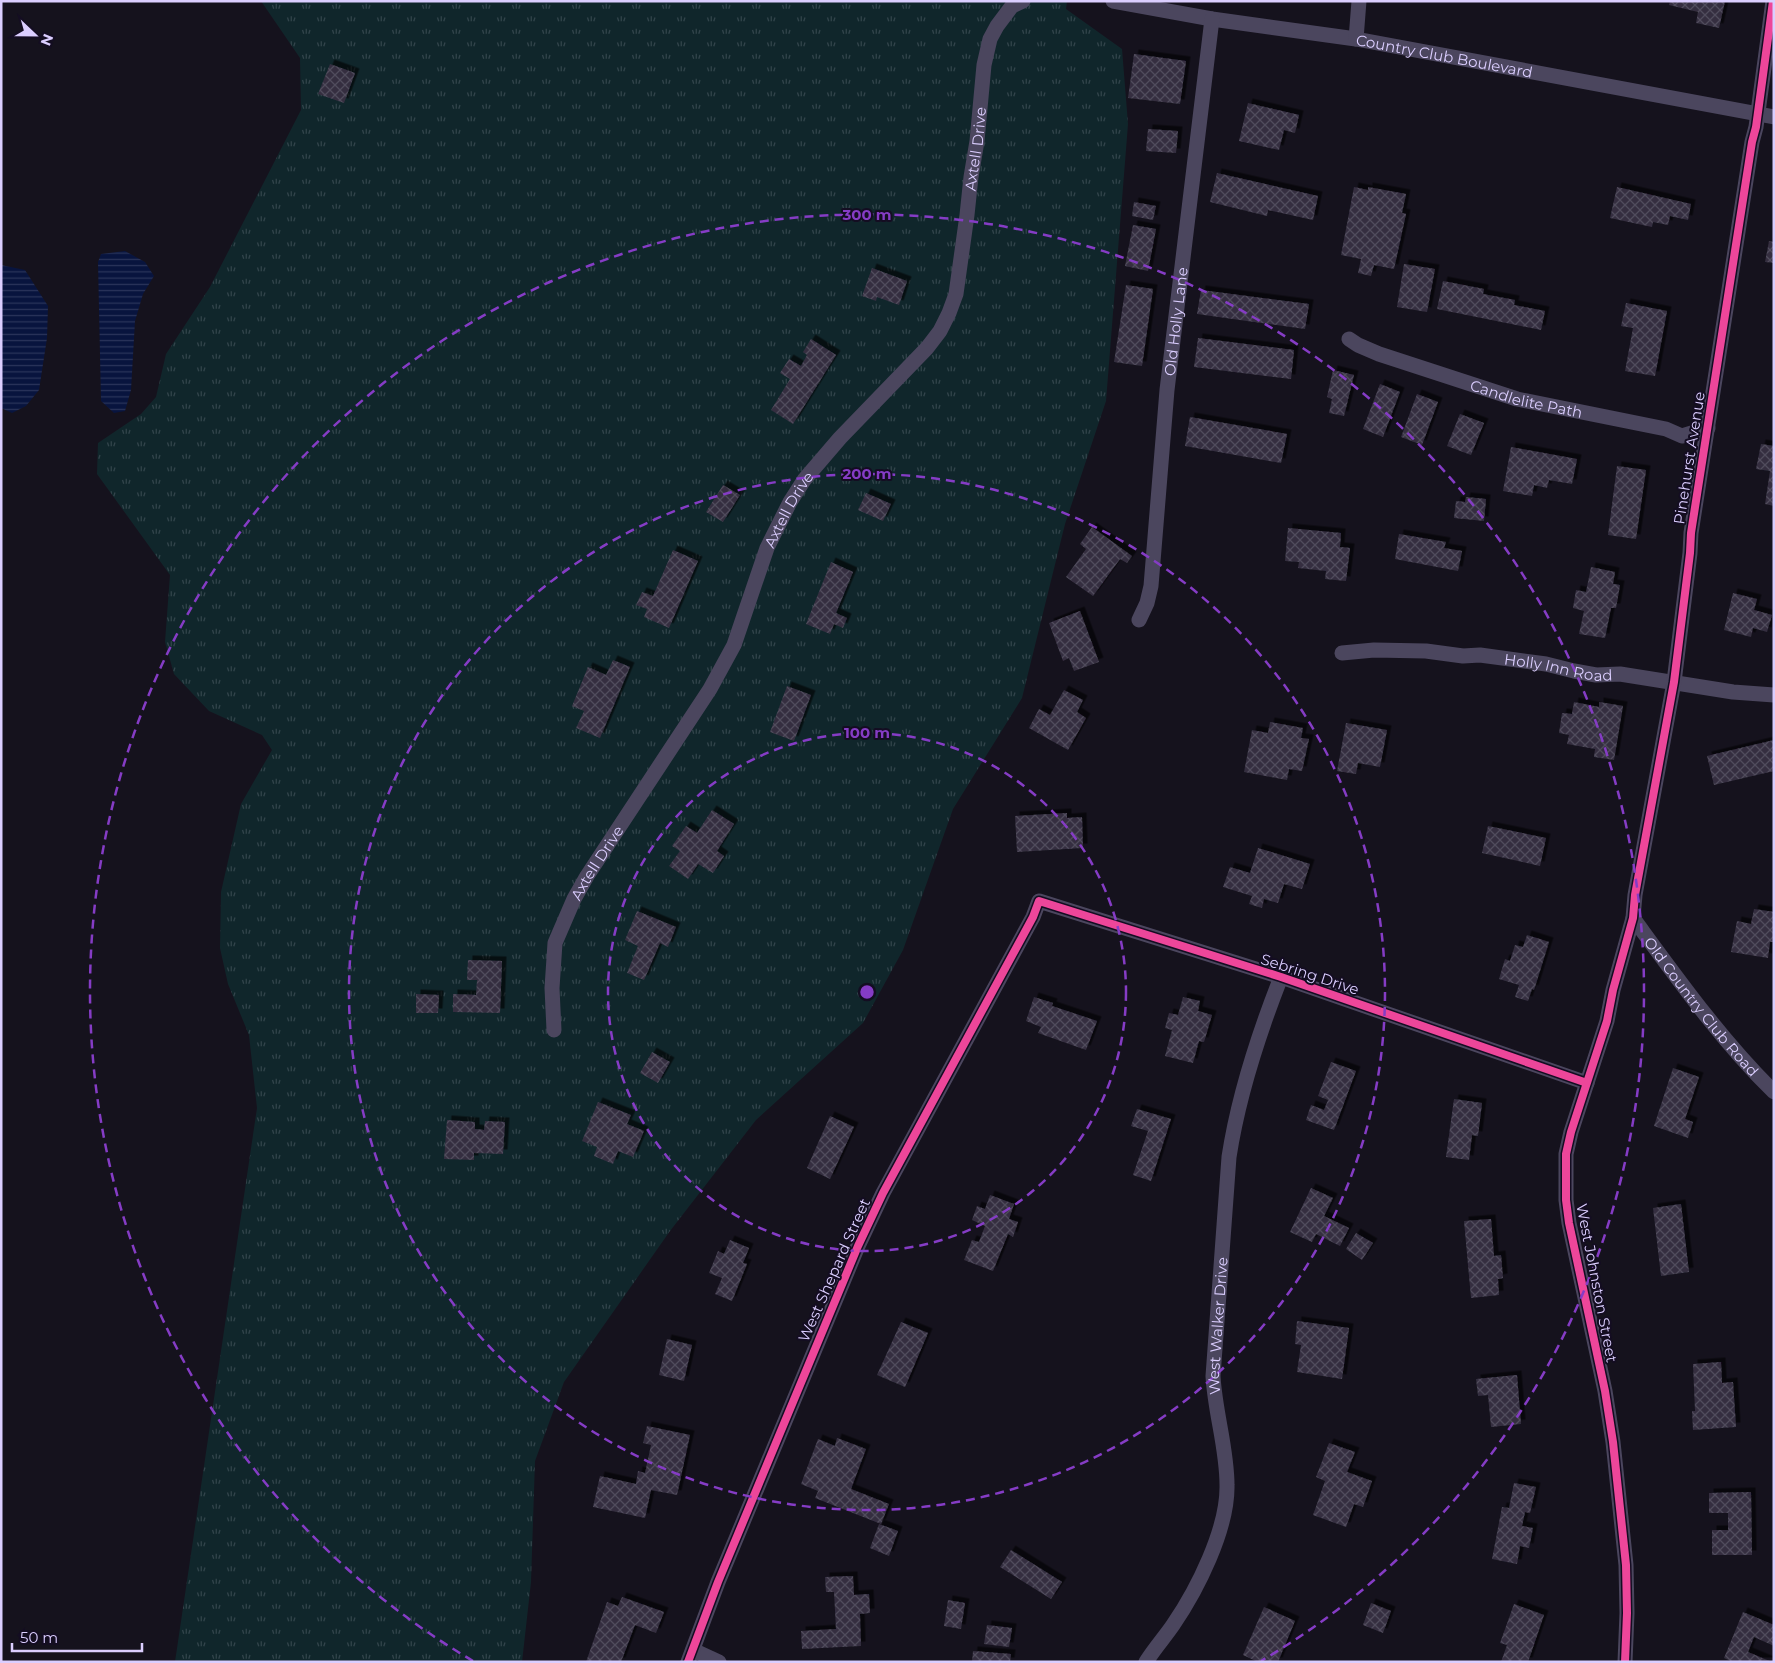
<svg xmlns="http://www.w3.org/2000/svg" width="1775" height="1663" viewBox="0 0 1775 1663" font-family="Montserrat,sans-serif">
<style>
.grass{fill:url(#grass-tufts)}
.water{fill:url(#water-rules)}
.building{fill:url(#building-cross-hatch);filter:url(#shadow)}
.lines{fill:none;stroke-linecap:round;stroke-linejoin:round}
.minor{stroke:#4b465e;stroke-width:15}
.cycleway-casing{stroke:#140d22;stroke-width:11}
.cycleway{stroke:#ed469a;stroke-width:8}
.ring{fill:none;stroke:#853cc5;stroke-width:2.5;stroke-dasharray:9 6}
.labels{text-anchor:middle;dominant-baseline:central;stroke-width:4;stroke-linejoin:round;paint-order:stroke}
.street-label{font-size:15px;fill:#dbceff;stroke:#140d22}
.centre{fill:#853cc5;stroke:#140d22;stroke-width:2.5}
.ring-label{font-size:15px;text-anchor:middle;font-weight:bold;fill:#853cc5;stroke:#140d22;stroke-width:4;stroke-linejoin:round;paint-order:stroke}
</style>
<defs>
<pattern id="grass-tufts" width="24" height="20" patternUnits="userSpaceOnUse" patternTransform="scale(1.25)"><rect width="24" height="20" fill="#10262b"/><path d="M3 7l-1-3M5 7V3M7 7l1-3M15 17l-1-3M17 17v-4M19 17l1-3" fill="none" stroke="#32444b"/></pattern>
<pattern id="water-rules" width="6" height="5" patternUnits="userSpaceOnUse" patternTransform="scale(1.25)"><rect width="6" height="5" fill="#08143e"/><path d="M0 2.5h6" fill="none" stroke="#2b355b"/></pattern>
<pattern id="building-cross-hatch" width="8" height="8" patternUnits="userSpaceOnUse" patternTransform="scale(1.25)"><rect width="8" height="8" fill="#342f40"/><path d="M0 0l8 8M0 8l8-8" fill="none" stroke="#514c5d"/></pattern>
<filter id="shadow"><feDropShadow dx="4.5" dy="-4.5" stdDeviation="0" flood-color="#0009"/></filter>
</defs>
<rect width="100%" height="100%" fill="#15121d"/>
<path class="grass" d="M 261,1 L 1067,1 L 1066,9 L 1122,49 L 1128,124 L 1106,401 L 1065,524 L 1022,698 L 953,809 L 903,950 L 863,1023 L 756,1120 L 670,1231 L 564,1382 L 535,1461 L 531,1582 L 522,1662 L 175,1662 L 257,1108 L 249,1035 L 228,984 L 220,948 L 221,892 L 241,804 L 272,750 L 262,735 L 209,711 L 174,674 L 165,642 L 170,575 L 97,474 L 98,443 L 141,414 L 156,397 L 166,354 L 210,287 L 301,110 L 300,58 Z"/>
<path class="water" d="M 125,251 L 145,262 L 154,276 L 143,294 L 135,321 L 131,390 L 125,411 L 114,413 L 101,401 L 98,262 L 101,254 Z
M 1,265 L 25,270 L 48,306 L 47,338 L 39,390 L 26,406 L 12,413 L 1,408 Z"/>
<path class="building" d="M 1670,1 L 1725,1 L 1719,28 L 1696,23 L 1698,12 L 1669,5 Z
M 1134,54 L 1186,61 L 1180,104 L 1128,98 Z
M 330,64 L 355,73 L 344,103 L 318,94 Z
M 1248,103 L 1299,115 L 1295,133 L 1284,130 L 1279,150 L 1239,141 Z
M 1148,129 L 1178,131 L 1176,153 L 1146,151 Z
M 1217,173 L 1318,196 L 1313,220 L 1268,210 L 1267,216 L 1210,202 Z
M 1354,187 L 1368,190 L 1368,187 L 1406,194 L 1402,213 L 1406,214 L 1394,269 L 1374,265 L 1371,276 L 1358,273 L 1361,259 L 1341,255 Z
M 1617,187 L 1691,204 L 1688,220 L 1670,216 L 1668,225 L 1653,222 L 1652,227 L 1610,218 Z
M 1134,202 L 1156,206 L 1153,220 L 1132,216 Z
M 1133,225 L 1156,229 L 1148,271 L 1125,266 Z
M 1769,241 L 1774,242 L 1774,263 L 1765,262 Z
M 1404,264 L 1435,269 L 1427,312 L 1397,307 Z
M 872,268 L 907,281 L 899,305 L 877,297 L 876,301 L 862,296 Z
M 1443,281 L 1484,289 L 1483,294 L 1515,300 L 1514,305 L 1545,311 L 1541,330 L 1437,309 Z
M 1126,285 L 1153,289 L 1142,366 L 1114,362 Z
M 1201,290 L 1309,304 L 1305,329 L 1197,314 Z
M 1626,303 L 1667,311 L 1655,376 L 1625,371 L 1633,328 L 1621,326 Z
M 1198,338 L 1294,350 L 1291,379 L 1194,367 Z
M 811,339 L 836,355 L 793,424 L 771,410 L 790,379 L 780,373 L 789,359 L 801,366 L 807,355 L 803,352 Z
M 1333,370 L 1354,375 L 1344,416 L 1329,413 L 1332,399 L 1327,397 Z
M 1380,384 L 1400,392 L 1383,437 L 1363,429 Z
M 1417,394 L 1438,402 L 1422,445 L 1401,437 Z
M 1460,414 L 1484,423 L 1471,455 L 1447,446 Z
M 1190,417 L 1287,434 L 1281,463 L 1185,446 Z
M 1761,444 L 1774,446 L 1774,506 L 1765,504 L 1770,471 L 1756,469 Z
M 1511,447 L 1577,459 L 1572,484 L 1549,480 L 1547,488 L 1534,485 L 1532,496 L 1503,491 Z
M 1617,466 L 1646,470 L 1636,539 L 1608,535 Z
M 723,485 L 740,495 L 723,522 L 706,512 Z
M 866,493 L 891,504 L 883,521 L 858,510 Z
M 1466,497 L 1486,499 L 1484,521 L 1454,518 L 1456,501 L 1465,502 Z
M 1092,527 L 1132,556 L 1127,563 L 1120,559 L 1093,596 L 1066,577 L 1086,549 L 1080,544 Z
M 1288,528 L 1341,533 L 1340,547 L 1350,548 L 1346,581 L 1325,579 L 1326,571 L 1298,568 L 1299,562 L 1285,561 Z
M 1399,534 L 1446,542 L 1444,548 L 1462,551 L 1458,571 L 1395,559 Z
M 673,550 L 698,561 L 669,628 L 644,617 L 647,609 L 636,605 L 642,592 L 653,596 Z
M 831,562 L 853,572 L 836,613 L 847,618 L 843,628 L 834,624 L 830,634 L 806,624 Z
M 1591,567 L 1615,572 L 1613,584 L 1620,585 L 1616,608 L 1611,608 L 1605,638 L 1579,634 L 1584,611 L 1573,608 L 1576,590 L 1586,592 Z
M 1733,593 L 1757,599 L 1754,610 L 1772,615 L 1767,632 L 1753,628 L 1751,637 L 1724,630 Z
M 1080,611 L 1099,662 L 1074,671 L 1069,658 L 1063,661 L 1049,623 Z
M 613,660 L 630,667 L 600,738 L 576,728 L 584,711 L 572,706 L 588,667 L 606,675 Z
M 787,686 L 811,695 L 794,741 L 770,732 Z
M 1064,690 L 1083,700 L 1077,712 L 1086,718 L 1068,750 L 1029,728 L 1039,709 L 1050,715 Z
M 1574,702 L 1599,707 L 1599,702 L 1623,706 L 1614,760 L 1594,757 L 1595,749 L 1567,744 L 1569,735 L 1559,733 L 1562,713 L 1572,714 Z
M 1270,722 L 1303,728 L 1301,738 L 1309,739 L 1302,771 L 1289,769 L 1287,780 L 1244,772 L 1252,730 L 1268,733 Z
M 1346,723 L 1387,730 L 1380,767 L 1358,763 L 1356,774 L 1337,771 Z
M 1774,740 L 1774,771 L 1714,785 L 1707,756 Z
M 712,810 L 734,824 L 717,851 L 724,856 L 713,873 L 698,864 L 688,879 L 669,866 L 680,851 L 672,846 L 686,826 L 697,833 Z
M 1067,813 L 1067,818 L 1082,817 L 1083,848 L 1017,852 L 1015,816 Z
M 1488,826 L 1546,838 L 1540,866 L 1482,853 Z
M 1258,848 L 1310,864 L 1302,889 L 1284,884 L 1278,903 L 1264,899 L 1262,908 L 1249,904 L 1252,896 L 1223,887 L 1230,867 L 1250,873 Z
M 1754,909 L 1774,912 L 1774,942 L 1770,942 L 1768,958 L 1731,952 L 1737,921 L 1751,924 Z
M 637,911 L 676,927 L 668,947 L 660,943 L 644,980 L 627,973 L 638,946 L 625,940 Z
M 1527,935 L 1549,942 L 1534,990 L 1532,989 L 1528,1001 L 1515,997 L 1519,985 L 1499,979 L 1505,959 L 1510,961 L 1515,945 L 1523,947 Z
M 468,960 L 502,961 L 500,1013 L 453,1012 L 453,994 L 476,995 L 477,980 L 467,980 Z
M 416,994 L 439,995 L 438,1013 L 416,1013 Z
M 1034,997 L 1053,1003 L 1052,1006 L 1097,1021 L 1086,1050 L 1038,1033 L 1041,1027 L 1026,1021 Z
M 1183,997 L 1200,1001 L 1198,1011 L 1212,1015 L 1204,1042 L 1199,1041 L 1193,1063 L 1165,1056 L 1172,1030 L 1165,1028 L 1169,1013 L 1178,1015 Z
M 652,1052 L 670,1062 L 658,1083 L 640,1073 Z
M 1331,1062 L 1356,1071 L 1334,1130 L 1306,1120 L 1311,1105 L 1324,1110 L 1328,1100 L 1318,1096 Z
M 1673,1068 L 1699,1077 L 1685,1119 L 1693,1122 L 1688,1138 L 1654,1126 Z
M 1454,1099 L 1482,1103 L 1478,1136 L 1472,1135 L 1469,1160 L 1446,1157 Z
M 598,1102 L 631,1115 L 627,1124 L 644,1131 L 633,1157 L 618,1151 L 613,1164 L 594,1156 L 597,1147 L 582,1141 Z
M 1137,1109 L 1171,1119 L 1151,1181 L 1133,1175 L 1148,1131 L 1131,1126 Z
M 830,1116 L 854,1127 L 830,1179 L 807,1168 Z
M 447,1120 L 475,1122 L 475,1129 L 484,1130 L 485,1121 L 505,1122 L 503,1154 L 474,1153 L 474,1160 L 444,1159 Z
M 1311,1188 L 1333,1198 L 1324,1216 L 1349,1228 L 1340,1246 L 1316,1234 L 1312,1242 L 1290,1232 Z
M 990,1195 L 1014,1204 L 1009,1219 L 1018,1222 L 1013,1237 L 1008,1234 L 993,1271 L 964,1260 L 972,1240 L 979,1242 L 985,1226 L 972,1220 L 977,1206 L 985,1209 Z
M 1681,1204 L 1689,1272 L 1661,1276 L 1653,1208 Z
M 1491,1219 L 1494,1256 L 1501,1255 L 1503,1278 L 1498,1279 L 1499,1295 L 1471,1298 L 1464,1221 Z
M 1356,1233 L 1373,1243 L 1362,1260 L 1346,1249 Z
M 730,1240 L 749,1248 L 743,1263 L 747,1264 L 732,1301 L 715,1294 L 722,1278 L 709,1273 L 718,1251 L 724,1254 Z
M 1297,1321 L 1349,1328 L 1342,1379 L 1297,1372 L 1301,1345 L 1295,1344 Z
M 901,1322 L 928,1333 L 905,1387 L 877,1375 Z
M 667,1339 L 692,1345 L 684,1381 L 659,1375 Z
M 1721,1362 L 1722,1383 L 1733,1382 L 1736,1427 L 1693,1430 L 1692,1411 L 1695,1411 L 1693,1364 Z
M 1517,1375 L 1521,1424 L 1491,1427 L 1488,1395 L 1478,1396 L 1476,1379 Z
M 647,1426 L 690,1435 L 677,1495 L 651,1490 L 645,1518 L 593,1507 L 600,1476 L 636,1484 L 638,1471 L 645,1473 L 651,1445 L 643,1443 Z
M 837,1438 L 866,1449 L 851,1489 L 889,1504 L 881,1524 L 815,1498 L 818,1491 L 801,1484 L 818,1439 L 835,1446 Z
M 1329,1443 L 1355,1452 L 1347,1472 L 1372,1481 L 1363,1507 L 1354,1504 L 1346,1527 L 1313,1515 L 1325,1481 L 1316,1477 Z
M 1514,1483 L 1536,1487 L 1530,1513 L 1525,1512 L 1522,1526 L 1533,1528 L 1529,1548 L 1520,1546 L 1517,1564 L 1492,1559 L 1502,1507 L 1509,1508 Z
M 1751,1492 L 1752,1555 L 1712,1555 L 1712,1530 L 1728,1530 L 1728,1513 L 1709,1513 L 1709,1493 Z
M 879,1524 L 898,1531 L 889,1556 L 870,1548 Z
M 1011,1550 L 1062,1582 L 1051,1599 L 1000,1567 Z
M 853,1576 L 854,1595 L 869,1594 L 870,1613 L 860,1614 L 861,1646 L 802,1649 L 801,1631 L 836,1629 L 834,1592 L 826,1592 L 825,1577 Z
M 622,1597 L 664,1612 L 656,1633 L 635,1625 L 621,1662 L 586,1662 L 607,1602 L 618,1606 Z
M 948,1600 L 965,1603 L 961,1629 L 944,1626 Z
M 1371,1603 L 1391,1611 L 1383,1633 L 1363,1625 Z
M 1514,1604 L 1544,1615 L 1528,1662 L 1501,1662 L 1507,1645 L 1500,1643 Z
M 1264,1607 L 1295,1621 L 1278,1662 L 1258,1662 L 1243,1655 Z
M 1743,1612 L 1774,1625 L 1774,1646 L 1754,1637 L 1748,1652 L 1772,1662 L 1733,1662 L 1724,1658 Z
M 987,1625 L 1012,1628 L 1009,1647 L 984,1644 Z
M 973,1651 L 1011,1654 L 1010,1662 L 972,1662 Z"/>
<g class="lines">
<g class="minor">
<path id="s1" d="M 1113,1 L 1212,19 L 1356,39 L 1774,117"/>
<path d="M 1356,39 L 1359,1"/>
<path id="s2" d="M 1349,339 L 1358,345 L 1379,354 L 1517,399 L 1666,429 L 1682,436 L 1708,428"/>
<path id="s3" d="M 1139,620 L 1147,603 L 1151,586 L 1167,390 L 1212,19"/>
<path id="s4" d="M 1342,653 L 1374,650 L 1426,651 L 1463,656 L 1480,655 L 1546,664 L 1574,671 L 1596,675 L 1620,674 L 1733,692 L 1774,695"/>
<path id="s5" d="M 1633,918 C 1677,978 1721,1040 1774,1092"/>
<path id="s6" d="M 554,1030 L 552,988 L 555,943 L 574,899 L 587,876 L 710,689 L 734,645 L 767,548 L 790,502 L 804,480 L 840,438 L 927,348 L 940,331 L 949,313 L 956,294 L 967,215 L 971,177 L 977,141 L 984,65 L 990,39 L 997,26 L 1012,6 L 1023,1"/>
<path d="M 693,1650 L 719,1662"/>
<path d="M 688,1662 L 718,1582 L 858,1246 L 883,1193 L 1033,917 L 1039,901 L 1281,977 L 1587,1083"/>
<path id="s7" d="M 1146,1662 C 1154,1649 1164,1638 1173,1625 C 1197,1590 1228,1529 1227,1485 C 1227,1448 1215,1413 1213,1376 L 1229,1157 C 1238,1098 1259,1033 1281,977"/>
<path d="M 1625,1662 L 1627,1613 L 1626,1565 L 1613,1442 L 1605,1391 L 1569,1223 L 1566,1200 L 1566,1154 L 1571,1132 L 1607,1021 L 1613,990 L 1633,918 L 1635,895 L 1674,682 L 1690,553 L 1691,533 L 1752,142 L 1756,127 L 1773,1"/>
</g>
<g class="cycleway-casing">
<path id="cycleway" d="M 688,1662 L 718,1582 L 858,1246 L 883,1193 L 1033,917 L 1039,901 L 1281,977 L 1587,1083
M 1625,1662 L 1627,1613 L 1626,1565 L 1613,1442 L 1605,1391 L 1569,1223 L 1566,1200 L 1566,1154 L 1571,1132 L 1607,1021 L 1613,990 L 1633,918 L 1635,895 L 1674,682 L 1690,553 L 1691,533 L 1752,142 L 1756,127 L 1773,1"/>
</g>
<use href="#cycleway" class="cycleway"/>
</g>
<g class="ring">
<circle cx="867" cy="992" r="259"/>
<circle cx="867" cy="992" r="518"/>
<path d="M473 1661A777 777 0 1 1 1261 1661"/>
</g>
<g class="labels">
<g class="street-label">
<text stroke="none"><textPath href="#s1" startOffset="336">Country Club Boulevard</textPath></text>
<text stroke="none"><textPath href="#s6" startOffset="1004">Axtell Drive</textPath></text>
<text stroke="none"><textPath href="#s3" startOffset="302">Old Holly Lane</textPath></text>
<text stroke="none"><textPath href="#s2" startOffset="188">Candlelite Path</textPath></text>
<text transform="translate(1689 458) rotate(-81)">Pinehurst Avenue</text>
<text stroke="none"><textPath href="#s6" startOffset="582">Axtell Drive</textPath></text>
<text stroke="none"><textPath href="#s4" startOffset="218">Holly Inn Road</textPath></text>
<text stroke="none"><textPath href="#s6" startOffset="178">Axtell Drive</textPath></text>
<text transform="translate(1310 974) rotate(18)">Sebring Drive</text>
<text stroke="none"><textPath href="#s5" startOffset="112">Old Country Club Road</textPath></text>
<text transform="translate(834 1270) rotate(-66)">West Shepard Street</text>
<text transform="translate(1597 1283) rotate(79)">West Johnston Street</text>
<text stroke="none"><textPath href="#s7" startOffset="358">West Walker Drive</textPath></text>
</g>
</g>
<circle cx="867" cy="992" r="8" class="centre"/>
<g class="ring-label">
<text x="867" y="220">300 m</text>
<text x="867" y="479">200 m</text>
<text x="867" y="738">100 m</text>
</g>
<rect width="1775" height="1663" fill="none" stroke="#dbceff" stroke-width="5"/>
<g transform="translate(35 35) rotate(112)" stroke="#140d22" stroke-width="4" paint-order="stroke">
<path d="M0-4L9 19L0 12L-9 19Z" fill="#dbceff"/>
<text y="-8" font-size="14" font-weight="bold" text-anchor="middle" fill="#dbceff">N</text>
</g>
<path d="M12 1643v8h130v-8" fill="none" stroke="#dbceff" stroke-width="2.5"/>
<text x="20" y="1643" font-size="15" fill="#dbceff" stroke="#140d22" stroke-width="4" paint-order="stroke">50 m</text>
</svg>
